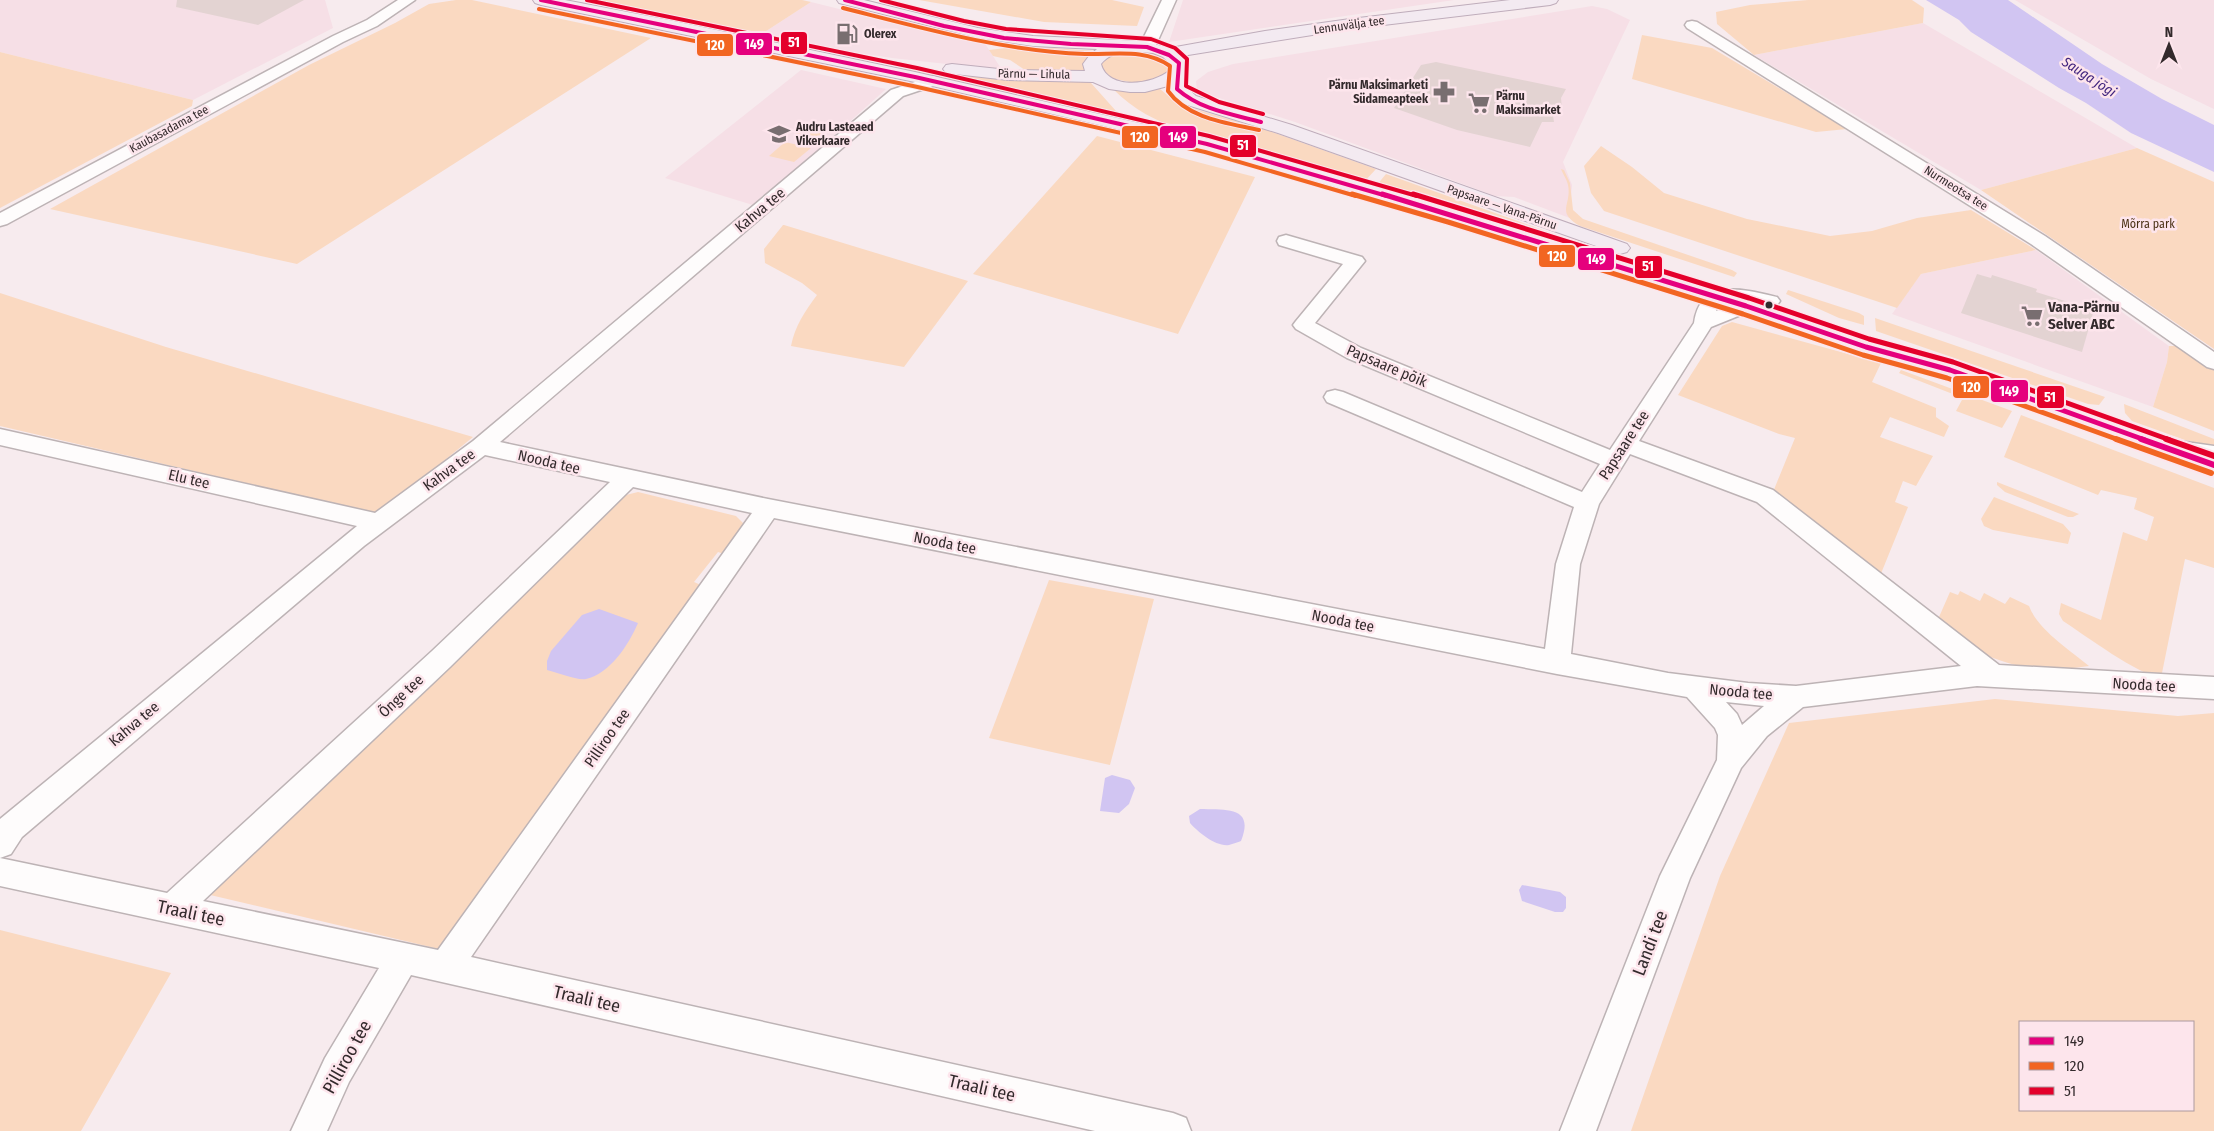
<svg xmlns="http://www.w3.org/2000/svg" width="2214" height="1131" viewBox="0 0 2214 1131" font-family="'Fira Sans Condensed',sans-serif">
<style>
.built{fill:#f6dfe6}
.green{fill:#fad9c1;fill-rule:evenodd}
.water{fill:#d1c5f2}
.building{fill:#e3d3d2}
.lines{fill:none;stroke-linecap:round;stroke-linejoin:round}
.minor-casing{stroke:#bdb3b5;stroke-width:3}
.major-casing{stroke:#bfadbb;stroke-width:2}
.minor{fill:#fefcfc;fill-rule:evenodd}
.major{fill:#f3eaf1;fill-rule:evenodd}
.bus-1-far2-casing{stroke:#fde5ec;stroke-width:6}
.bus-1-far1-casing{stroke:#fde5ec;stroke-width:8}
.bus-1-casing{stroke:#fde5ec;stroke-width:10}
.bus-2-far2-casing{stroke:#fde5ec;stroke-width:6}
.bus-2-far1-casing{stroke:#fde5ec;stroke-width:8}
.bus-2-casing{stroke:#fde5ec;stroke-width:10}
.bus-3-far2-casing{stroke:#fde5ec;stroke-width:6}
.bus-3-far1-casing{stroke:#fde5ec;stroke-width:8}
.bus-3-casing{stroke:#fde5ec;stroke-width:10}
.bus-1-far2{stroke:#e5007d;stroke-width:4}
.bus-1-far1{stroke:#e5007d;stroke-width:5}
.bus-1{stroke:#e5007d;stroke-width:6}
.bus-2-far2{stroke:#f26522;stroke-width:4}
.bus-2-far1{stroke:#f26522;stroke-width:5}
.bus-2{stroke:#f26522;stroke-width:6}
.bus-3-far2{stroke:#e4002b;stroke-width:4}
.bus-3-far1{stroke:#e4002b;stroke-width:5}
.bus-3{stroke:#e4002b;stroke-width:6}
.bus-dot{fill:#332a2c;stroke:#fde5ec;stroke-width:2}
.labels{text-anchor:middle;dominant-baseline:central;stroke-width:5;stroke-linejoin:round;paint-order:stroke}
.far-street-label{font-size:12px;fill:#332a2c;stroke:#fde5ec}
.far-poi-label{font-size:12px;font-weight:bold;fill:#332a2c;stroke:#fde5ec;text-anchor:start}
.far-park-label{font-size:12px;fill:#4b3115;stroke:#fde5ec}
.far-water-label{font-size:14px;font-style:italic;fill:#43267f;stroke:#fde5ec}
.street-label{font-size:15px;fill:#332a2c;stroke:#fde5ec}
.poi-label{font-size:15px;font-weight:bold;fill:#332a2c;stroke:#fde5ec;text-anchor:start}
.near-street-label{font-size:18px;fill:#332a2c;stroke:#fde5ec}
.line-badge{stroke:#fde5ec;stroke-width:2}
.badge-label{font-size:14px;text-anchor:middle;font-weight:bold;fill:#fff}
</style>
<rect width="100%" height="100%" fill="#f7ebee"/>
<path class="built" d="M 0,0 L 325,0 L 333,28 L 193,100 L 0,52 Z
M 1183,0 L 1454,0 L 1169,42 Z
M 2015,0 L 2214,0 L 2214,109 L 2151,79 Z
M 811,2 L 956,38 L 984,42 L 1002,70 L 892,58 L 790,43 L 760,35 Z
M 1592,6 L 1607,9 L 1630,20 L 1563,162 L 1572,185 L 1570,206 L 1575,220 L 1514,197 L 1495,196 L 1295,122 L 1197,91 L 1196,81 L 1208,72 L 1233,64 Z
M 1923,23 L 2137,148 L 1981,190 L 1754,55 Z
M 801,70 L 886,89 L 756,206 L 665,178 Z
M 2036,250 L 2169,346 L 2167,362 L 2153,407 L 1892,314 L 1921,274 Z"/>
<path class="green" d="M 456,0 L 472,0 L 651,38 L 297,264 L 50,209 L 309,65 L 395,23 L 429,4 Z
M 590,0 L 802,0 L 811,2 L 760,35 Z
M 919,0 L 1112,0 L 1144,7 L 1137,26 L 1044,22 Z
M 1808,0 L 1912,0 L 1924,8 L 1923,23 L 1754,55 L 1717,24 L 1716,12 L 1750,5 Z
M 1642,35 L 1712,48 L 1847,129 L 1816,132 L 1632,79 Z
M 1023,46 L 1096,51 L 1085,70 L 1039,72 L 1025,70 L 1010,60 L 993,56 L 989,50 Z
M 1122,51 C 1142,51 1156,49 1171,65 C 1170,91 1118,83 1103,74 L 1100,63 L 1104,58 Z
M 0,52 L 193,100 L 192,106 L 0,208 Z
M 892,66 L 997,79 L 1082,80 L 1091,83 L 1116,111 L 1131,121 Z
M 1113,89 L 1129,91 L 1160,89 L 1178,104 L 1269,131 L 1376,169 L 1364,182 L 1184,131 C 1156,121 1134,110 1113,89 Z
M 807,123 L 831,127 L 817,139 L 795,134 Z
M 1097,136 L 1255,177 L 1178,334 L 973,274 Z
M 785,142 L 811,148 L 794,162 L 769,156 Z
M 1601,146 L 1632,167 L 1664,193 L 1747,219 L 1830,236 L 1872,231 L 1917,218 L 1971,210 L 2036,250 L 1921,274 L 1897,308 L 1604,211 L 1591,193 L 1584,166 Z
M 2137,148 L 2214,182 L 2214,349 L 1981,190 Z
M 1561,169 L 1564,170 L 1570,183 L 1573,210 L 1583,219 L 1732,270 L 1737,273 L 1734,277 L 1580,226 C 1555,212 1572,205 1568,185 C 1567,180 1563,174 1561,169 Z
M 1386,174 L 1582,244 L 1581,248 L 1376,186 Z
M 783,225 L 784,225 L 968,281 L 904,367 L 791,346 C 795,326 805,311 817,295 L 802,283 L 765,263 L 764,249 Z
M 1788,290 L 1859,313 L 1864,316 L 1864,325 L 1839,318 L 1786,294 Z
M 0,293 L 166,347 L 473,437 L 379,514 L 0,426 Z
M 1875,318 L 2105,397 L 2099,405 L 2088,404 L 1876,331 Z
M 1732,322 L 1881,363 L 1872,382 L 1936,408 L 1936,417 L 1949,426 L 1944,437 L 1890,417 L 1880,437 L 1933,456 L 1916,486 L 1903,481 L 1895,502 L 1908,507 L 1880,576 L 1773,492 L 1795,438 L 1779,434 L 1678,395 L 1722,326 Z
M 2169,346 L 2180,346 L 2214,370 L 2214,431 L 2153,407 L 2167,362 Z
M 1901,370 L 2012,411 L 2002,428 L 1956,411 L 1963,398 L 1899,373 Z
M 2124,404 L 2214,439 L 2214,447 L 2185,440 L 2132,421 L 2125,413 Z
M 2021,415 L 2214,488 L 2214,568 L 2185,559 L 2161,678 C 2137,674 2086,636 2063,621 L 2059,614 L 2061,603 L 2101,620 L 2123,532 L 2147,541 L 2154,517 L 2134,509 L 2137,498 L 2101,490 L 2098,495 L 2004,457 Z
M 1997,482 L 2079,514 L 2073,517 L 2068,517 L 2005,492 L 1997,485 Z
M 638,492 L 736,516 L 744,524 L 727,555 L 718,552 L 694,582 L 703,586 L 439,949 L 206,894 L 329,781 L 626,495 Z
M 1994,497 L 2063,524 L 2071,533 L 2068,544 L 1993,530 L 1984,526 L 1981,519 Z
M 1049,580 L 1154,599 L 1110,765 L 989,738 Z
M 1960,591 L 1980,601 L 1984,593 L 2005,604 L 2010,597 L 2029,606 C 2038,630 2070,650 2089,666 C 2070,669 2051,670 2031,668 C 2004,665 1949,644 1939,617 L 1950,592 L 1958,595 Z
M 1995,699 L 2178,716 L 2214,713 L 2214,1131 L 1631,1131 L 1720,876 L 1789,723 ZM 2020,1022 L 2193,1022 L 2193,1110 L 2020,1110 Z
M 0,930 L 171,973 L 81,1131 L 0,1131 Z"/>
<path class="water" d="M 1926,0 L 2008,0 L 2102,64 L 2162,99 L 2214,125 L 2214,172 L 2131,133 L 2086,103 L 2059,88 L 1971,32 L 1959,20 Z
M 599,609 L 638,623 C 629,644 610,674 586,679 C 578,681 556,672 547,670 L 547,661 L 551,651 L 582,615 Z
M 1112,775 L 1130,780 L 1135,788 L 1129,804 L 1119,813 L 1100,811 L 1105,778 Z
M 1200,809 C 1226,810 1255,806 1241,841 C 1238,842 1233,844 1229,845 C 1216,847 1198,832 1190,823 L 1189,816 Z
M 1522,885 L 1560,892 L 1566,897 L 1566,908 L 1563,912 L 1555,912 L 1522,901 L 1519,890 Z"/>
<path class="building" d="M 177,0 L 304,0 L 258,25 L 176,7 Z
M 1436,62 L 1566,89 L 1561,98 L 1562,109 L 1552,109 L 1554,122 L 1542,122 L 1530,147 L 1457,130 L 1394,108 L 1421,65 Z
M 1977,274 L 1991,278 L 1992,275 L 2037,289 L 2036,292 L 2094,310 L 2082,352 L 1961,313 Z"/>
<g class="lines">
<g class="minor-casing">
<path id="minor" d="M 398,0 L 415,0 L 377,26 L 343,42 L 7,224 L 0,226 L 0,213 L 333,36 L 367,20 Z
M 1162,0 L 1176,0 L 1155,47 L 1152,50 L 1142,50 L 1139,47 Z
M 1692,21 L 1697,22 L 2045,236 L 2214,352 L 2214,369 L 2207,367 L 2031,244 L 1687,28 L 1685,25 L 1687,22 Z
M 933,76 L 939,78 L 941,81 L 939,84 L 903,96 L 500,442 L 768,499 L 1545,649 L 1556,564 L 1574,507 L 1327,402 L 1324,397 L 1327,392 L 1335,390 L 1343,392 L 1582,492 L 1600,464 L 1347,358 L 1296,329 L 1293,325 L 1296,321 L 1343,264 L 1279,245 L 1277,241 L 1279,237 L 1286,235 L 1362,257 L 1365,261 L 1315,323 L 1361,348 L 1610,450 L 1694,323 C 1700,277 1744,289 1777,297 L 1780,301 L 1777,305 L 1770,307 L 1755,304 L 1756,306 L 1753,310 L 1711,327 L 1639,441 L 1773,490 L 1999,665 L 2214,677 L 2214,699 L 1977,686 L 1803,707 L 1767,736 L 1741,768 L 1690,878 L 1596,1131 L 1560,1131 L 1660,876 L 1717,760 L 1718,735 L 1715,728 L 1687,697 L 1557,674 L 774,518 L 471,957 L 1173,1113 L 1186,1118 L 1191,1131 L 1095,1131 L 411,975 L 349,1082 L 327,1131 L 291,1131 L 325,1058 L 379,968 L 0,886 L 0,858 L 167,893 L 432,651 L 610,482 L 485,455 L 364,546 L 22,837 L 11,854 L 0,858 L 0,819 L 357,526 L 0,445 L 0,429 L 375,513 L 473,441 L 891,90 ZM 1724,302 L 1740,302 L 1716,311 L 1718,306 ZM 1630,454 L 1757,502 L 1961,666 L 1796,686 L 1748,683 L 1668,673 L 1571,654 L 1580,564 L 1599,504 ZM 633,487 L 752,513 L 438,950 L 203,901 L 450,667 ZM 1726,702 L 1764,706 L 1742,725 L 1737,714 Z
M 2172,440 L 2214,446 L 2214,462 L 2164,453 L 2161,448 L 2164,443 Z"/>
</g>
<g class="major-casing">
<path id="major" d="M 533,0 L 565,0 L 669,20 L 915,72 L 1214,140 L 1458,210 L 1754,301 L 1874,342 L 1958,365 L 2214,456 L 2214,474 L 1942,375 L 1858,352 L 1738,311 L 1444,218 L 1202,149 L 915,82 L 541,5 L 535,3 Z
M 837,0 L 864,0 L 978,28 L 1033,36 L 1142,41 L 1170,48 L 1265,31 L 1350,19 L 1510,0 L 1558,0 L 1556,3 L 1550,5 L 1350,29 L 1182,56 L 1188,63 L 1186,87 L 1196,96 L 1292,125 L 1627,244 L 1630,248 L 1627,252 L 1620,254 L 1613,252 L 1278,133 L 1184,104 L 1171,93 L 1168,86 L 1145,92 L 1130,92 L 1109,89 L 1093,82 L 1008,80 L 946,73 L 943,69 L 946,65 L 952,64 L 1008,70 L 1085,71 L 1083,64 L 1089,56 L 1097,49 L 1033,46 L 978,38 L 839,3 ZM 1128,51 L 1153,53 L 1163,57 L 1170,64 L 1170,70 C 1153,85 1108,91 1101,64 C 1108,55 1117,53 1128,51 Z"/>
</g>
<use href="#minor" class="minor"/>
<use href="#major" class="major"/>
<g class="bus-1-far2-casing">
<path id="bus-1-far2" d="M 541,0 L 915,77 L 1207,144 L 1387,196
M 845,0 L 944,26 L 1004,38 L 1071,44 L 1147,47 L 1169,55 L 1179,63 L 1177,89 C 1201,110 1231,114 1261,122"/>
</g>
<g class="bus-1-far1-casing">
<path id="bus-1-far1" d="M 1382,194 L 1746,306 L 1866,347 L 1950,370 L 2145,440"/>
</g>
<g class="bus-1-casing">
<path id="bus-1" d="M 2141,439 L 2214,465"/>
</g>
<g class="bus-2-far2-casing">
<path id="bus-2-far2" d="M 843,8 C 922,28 1003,51 1085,54 C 1115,55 1144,48 1170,66 L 1168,91 C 1188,119 1228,123 1259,130
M 539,9 L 913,86 L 1205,152 L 1356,196"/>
</g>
<g class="bus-2-far1-casing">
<path id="bus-2-far1" d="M 1352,194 L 1448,222 L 1743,314 L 1863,355 L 1947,378 L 2119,440"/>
</g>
<g class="bus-2-casing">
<path id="bus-2" d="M 2116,439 L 2211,473"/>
</g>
<g class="bus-3-far2-casing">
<path id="bus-3-far2" d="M 587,0 L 917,68 L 1209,136 L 1417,196
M 881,0 L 964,21 L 1006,29 L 1151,39 L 1175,48 L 1187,59 L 1186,86 L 1219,102 L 1263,114"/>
</g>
<g class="bus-3-far1-casing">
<path id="bus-3-far1" d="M 1413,194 L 1749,298 L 1869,339 L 1953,362 L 2170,440"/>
</g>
<g class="bus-3-casing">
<path id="bus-3" d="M 2166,439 L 2214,456"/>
</g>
<use href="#bus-1-far2" class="bus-1-far2"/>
<use href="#bus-1-far1" class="bus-1-far1"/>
<use href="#bus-1" class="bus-1"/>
<use href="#bus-2-far2" class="bus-2-far2"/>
<use href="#bus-2-far1" class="bus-2-far1"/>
<use href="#bus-2" class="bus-2"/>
<use href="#bus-3-far2" class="bus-3-far2"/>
<use href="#bus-3-far1" class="bus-3-far1"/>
<use href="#bus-3" class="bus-3"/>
</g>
<defs>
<g id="fuel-bare" transform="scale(1.725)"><path d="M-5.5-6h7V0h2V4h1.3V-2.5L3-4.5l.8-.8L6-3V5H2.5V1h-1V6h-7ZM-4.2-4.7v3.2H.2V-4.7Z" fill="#786e70" stroke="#fde5ec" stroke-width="2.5" paint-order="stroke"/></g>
<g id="pharmacy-bare" transform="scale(1.725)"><path d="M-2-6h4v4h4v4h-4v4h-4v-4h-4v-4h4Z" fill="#786e70" stroke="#fde5ec" stroke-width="2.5" paint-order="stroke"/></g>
<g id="supermarket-bare" transform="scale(1.725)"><path d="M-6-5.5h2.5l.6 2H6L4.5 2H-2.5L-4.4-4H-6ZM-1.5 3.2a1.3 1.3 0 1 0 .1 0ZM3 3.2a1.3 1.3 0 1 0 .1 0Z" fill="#786e70" stroke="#fde5ec" stroke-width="2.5" paint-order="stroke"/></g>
<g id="school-bare" transform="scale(1.725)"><path d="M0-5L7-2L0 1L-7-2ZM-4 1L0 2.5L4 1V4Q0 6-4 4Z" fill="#786e70" stroke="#fde5ec" stroke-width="2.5" paint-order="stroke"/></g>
</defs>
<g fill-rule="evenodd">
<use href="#fuel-bare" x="847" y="34"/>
<use href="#pharmacy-bare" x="1444" y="92"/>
<use href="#supermarket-bare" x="1479" y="103"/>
<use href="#school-bare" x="779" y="134"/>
<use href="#supermarket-bare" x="2032" y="316"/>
</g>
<circle class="bus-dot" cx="1769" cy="305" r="4.5"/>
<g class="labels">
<g class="far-street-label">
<text transform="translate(1349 25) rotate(-8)">Lennuvälja tee</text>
<text transform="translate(1034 74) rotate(1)">Pärnu — Lihula</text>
<text transform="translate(169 129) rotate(-28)">Kaubasadama tee</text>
<text transform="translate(1956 188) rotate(32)">Nurmeotsa tee</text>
<text transform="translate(1502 207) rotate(19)">Papsaare — Vana-Pärnu</text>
</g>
<g class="far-poi-label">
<text x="864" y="34">Olerex</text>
<text x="1428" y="85" text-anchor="end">Pärnu Maksimarketi<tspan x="1428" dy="14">Südameapteek</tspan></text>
<text x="1496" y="96">Pärnu<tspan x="1496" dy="14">Maksimarket</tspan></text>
<text x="796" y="127">Audru Lasteaed<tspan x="796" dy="14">Vikerkaare</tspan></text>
</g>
<g class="far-park-label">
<text x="2148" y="224">Mõrra park</text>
</g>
<g class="far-water-label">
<text transform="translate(2089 77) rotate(33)">Sauga jõgi</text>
</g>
<g class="street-label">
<text transform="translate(760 210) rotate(-40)">Kahva tee</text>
<text transform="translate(1387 366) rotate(23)">Papsaare põik</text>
<text transform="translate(1624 445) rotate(-57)">Papsaare tee</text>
<text transform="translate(549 462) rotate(13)">Nooda tee</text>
<text transform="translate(449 470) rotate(-36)">Kahva tee</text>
<text transform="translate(189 479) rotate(13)">Elu tee</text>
<text transform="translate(945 543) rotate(11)">Nooda tee</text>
<text transform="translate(1343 621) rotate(11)">Nooda tee</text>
<text transform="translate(2144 685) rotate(3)">Nooda tee</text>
<text transform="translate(1741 692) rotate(5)">Nooda tee</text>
<text transform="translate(401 696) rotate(-43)">Õnge tee</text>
<text transform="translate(134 724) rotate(-40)">Kahva tee</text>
<text transform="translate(607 738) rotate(-55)">Pilliroo tee</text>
</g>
<g class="poi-label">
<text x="2048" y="307">Vana-Pärnu<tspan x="2048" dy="17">Selver ABC</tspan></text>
</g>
<g class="near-street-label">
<text transform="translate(191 913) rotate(12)">Traali tee</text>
<text transform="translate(1650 943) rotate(-69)">Landi tee</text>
<text transform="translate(587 999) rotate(13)">Traali tee</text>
<text transform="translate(347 1057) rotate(-61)">Pilliroo tee</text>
<text transform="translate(982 1088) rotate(13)">Traali tee</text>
</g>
</g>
<g class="line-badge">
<rect x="780" y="31" width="28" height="24" rx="5" fill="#e4002b"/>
<rect x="735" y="32" width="38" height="24" rx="5" fill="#e5007d"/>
<rect x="696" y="33" width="38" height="24" rx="5" fill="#f26522"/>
<rect x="1121" y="125" width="38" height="24" rx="5" fill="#f26522"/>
<rect x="1159" y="125" width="38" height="24" rx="5" fill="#e5007d"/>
<rect x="1229" y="134" width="28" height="24" rx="5" fill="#e4002b"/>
<rect x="1538" y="244" width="38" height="24" rx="5" fill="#f26522"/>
<rect x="1577" y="247" width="38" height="24" rx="5" fill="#e5007d"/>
<rect x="1634" y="255" width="29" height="24" rx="5" fill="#e4002b"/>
<rect x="1952" y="375" width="38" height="24" rx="5" fill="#f26522"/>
<rect x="1990" y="379" width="39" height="24" rx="5" fill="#e5007d"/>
<rect x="2036" y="385" width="29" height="24" rx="5" fill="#e4002b"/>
</g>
<g class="badge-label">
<text x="794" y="47">51</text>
<text x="754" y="49">149</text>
<text x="715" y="50">120</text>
<text x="1140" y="142">120</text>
<text x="1178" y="142">149</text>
<text x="1243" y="150">51</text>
<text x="1557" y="261">120</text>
<text x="1596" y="264">149</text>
<text x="1648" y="271">51</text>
<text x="1971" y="392">120</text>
<text x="2009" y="396">149</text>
<text x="2050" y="402">51</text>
</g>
<rect x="2019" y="1021" width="175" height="90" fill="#fde5ec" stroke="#ac9a9f"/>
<rect x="2029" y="1037" width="25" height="8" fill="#e5007d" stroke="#ac9a9f"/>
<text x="2064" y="1046" font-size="15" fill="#332a2c">149</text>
<rect x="2029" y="1062" width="25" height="8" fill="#f26522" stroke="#ac9a9f"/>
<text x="2064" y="1071" font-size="15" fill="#332a2c">120</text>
<rect x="2029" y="1087" width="25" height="8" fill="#e4002b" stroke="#ac9a9f"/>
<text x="2064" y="1096" font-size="15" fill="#332a2c">51</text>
<g transform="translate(2169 45)" stroke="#fde5ec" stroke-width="4" paint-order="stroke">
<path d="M0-4L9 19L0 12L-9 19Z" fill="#332a2c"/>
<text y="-8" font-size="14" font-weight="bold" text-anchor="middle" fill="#332a2c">N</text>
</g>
</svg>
